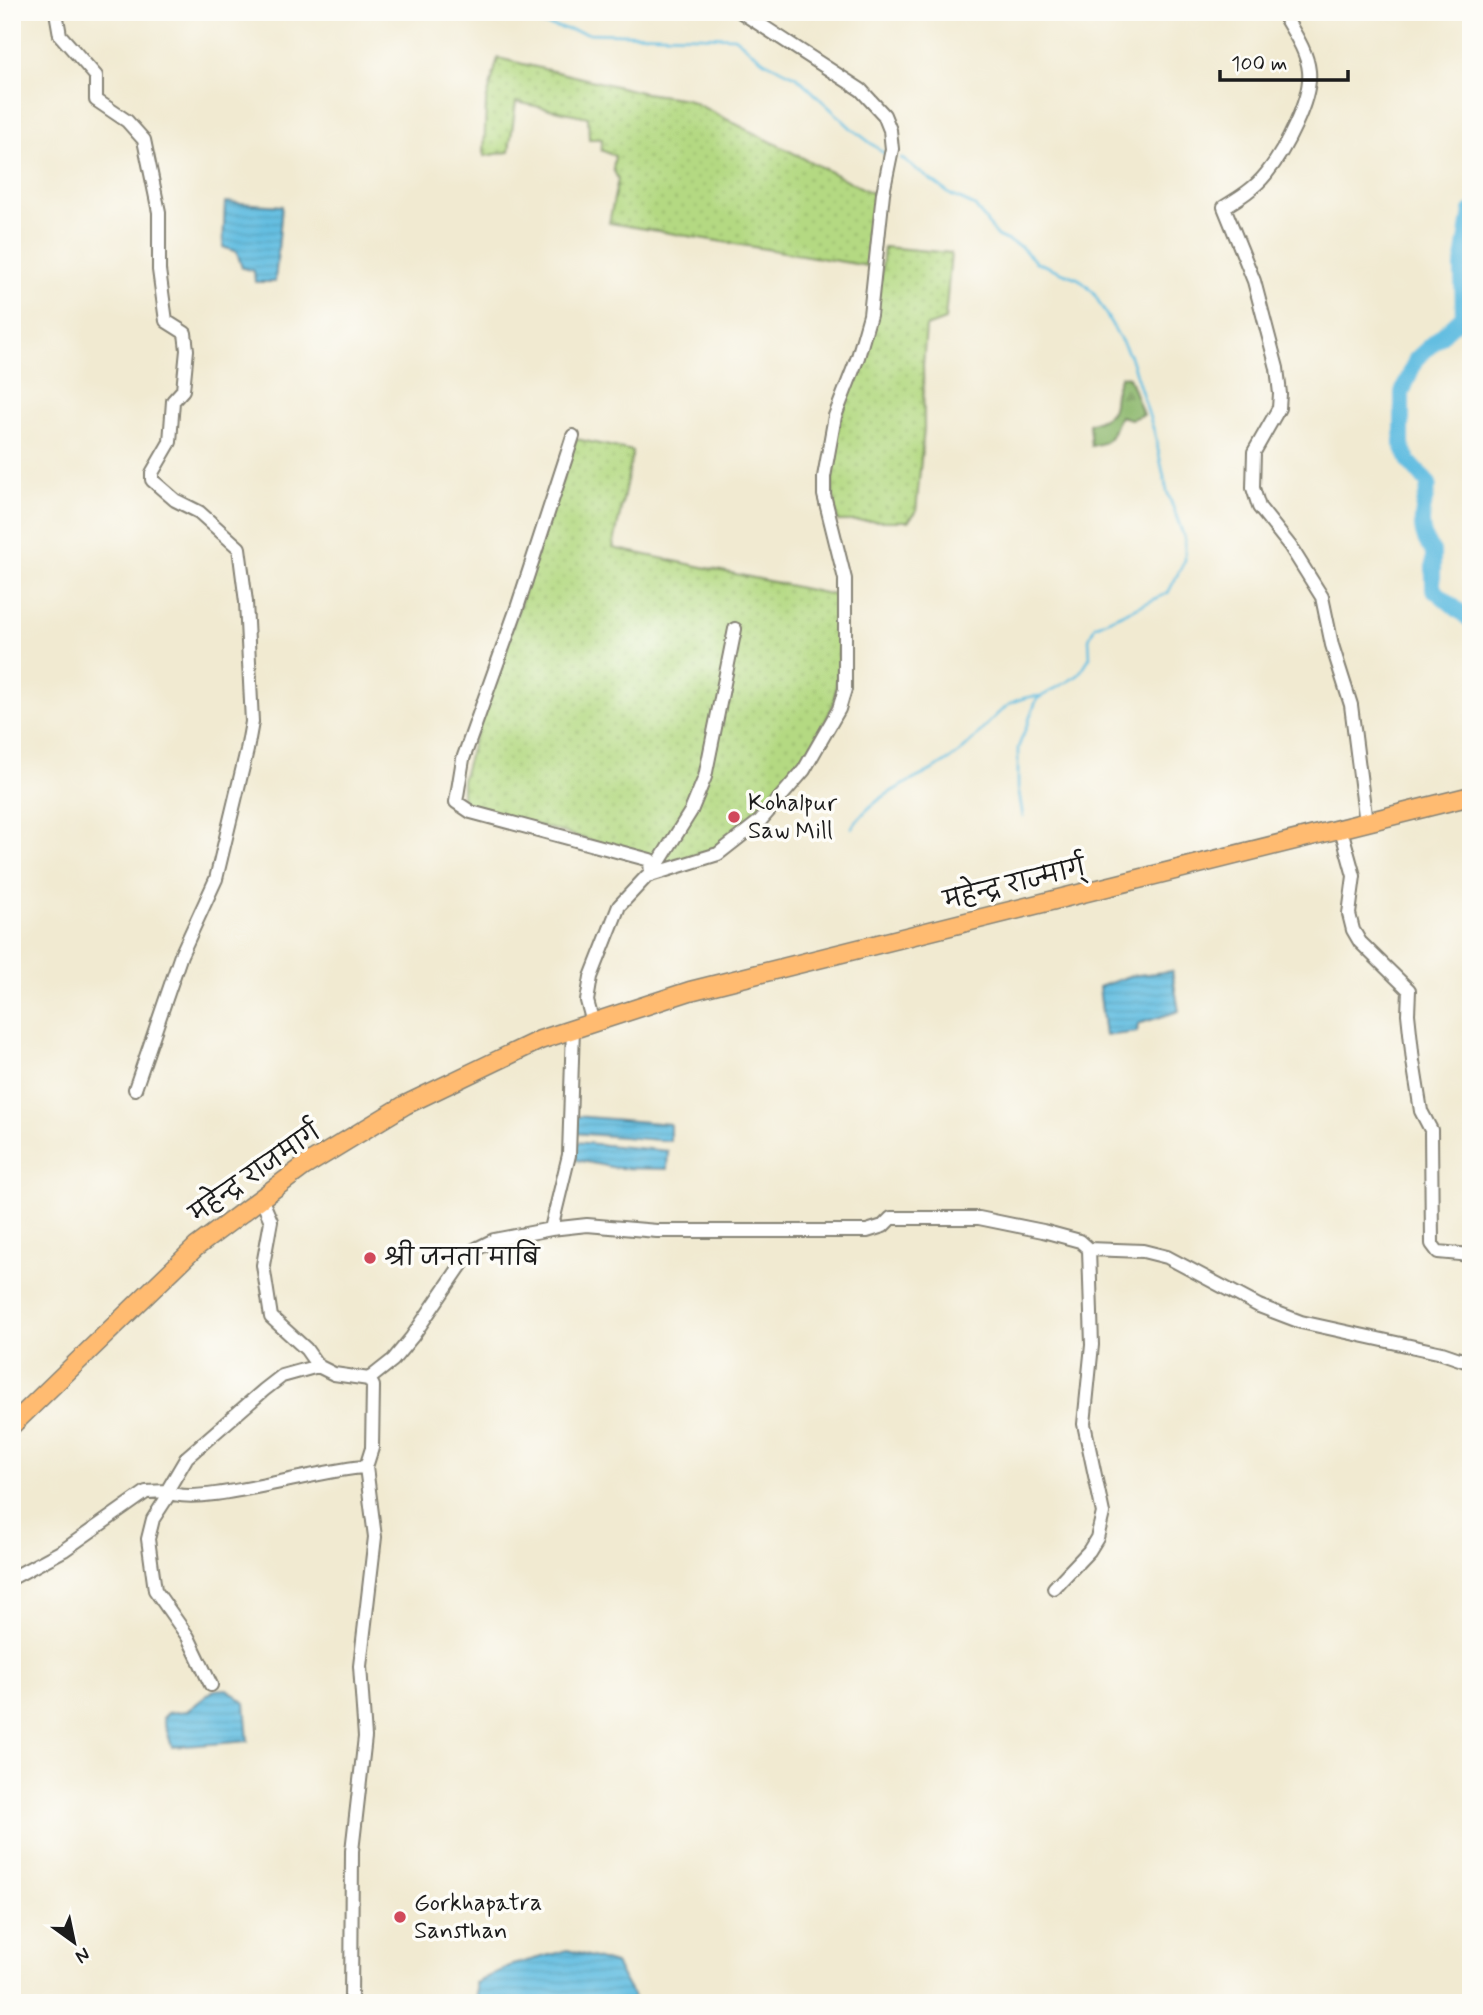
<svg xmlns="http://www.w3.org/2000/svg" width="1483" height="2015" viewBox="0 0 1483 2015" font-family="Mynerve,'Playpen Sans Deva',sans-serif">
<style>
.grass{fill:url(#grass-dots);stroke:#687a4f;stroke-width:2}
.forest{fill:url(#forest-firs);stroke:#566a46;stroke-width:2}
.water{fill:url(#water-rules);stroke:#406d7e;stroke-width:2}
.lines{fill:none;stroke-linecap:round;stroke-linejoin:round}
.stream{stroke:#63bee1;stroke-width:2.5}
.river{stroke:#63bee1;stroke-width:16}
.minor-casing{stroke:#868376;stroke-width:16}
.highway-casing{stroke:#868376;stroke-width:21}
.minor{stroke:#fff;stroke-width:12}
.highway{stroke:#ffbb71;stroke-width:18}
.poi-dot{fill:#d1495b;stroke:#fdfcf7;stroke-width:2.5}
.labels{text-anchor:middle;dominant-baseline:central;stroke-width:7;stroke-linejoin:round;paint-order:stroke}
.poi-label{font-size:24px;fill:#1c1c1c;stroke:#fdfcf7;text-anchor:start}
.street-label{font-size:24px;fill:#1c1c1c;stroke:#fdfcf7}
</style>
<defs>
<pattern id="grass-dots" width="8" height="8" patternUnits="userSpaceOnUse" patternTransform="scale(1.75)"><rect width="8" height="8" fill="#b4d982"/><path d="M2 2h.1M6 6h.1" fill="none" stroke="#9aba70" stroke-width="1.8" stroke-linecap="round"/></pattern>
<pattern id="forest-firs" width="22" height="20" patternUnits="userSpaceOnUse" patternTransform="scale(1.75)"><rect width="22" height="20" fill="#8fb970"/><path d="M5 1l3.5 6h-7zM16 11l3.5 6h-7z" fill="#7b9e60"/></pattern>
<pattern id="water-rules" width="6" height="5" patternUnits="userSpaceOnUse" patternTransform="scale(1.75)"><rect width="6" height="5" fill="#63bee1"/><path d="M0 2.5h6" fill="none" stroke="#55a3c0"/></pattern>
</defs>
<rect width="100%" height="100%" fill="#fdfcf7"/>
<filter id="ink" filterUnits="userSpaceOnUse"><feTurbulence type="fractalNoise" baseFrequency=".0143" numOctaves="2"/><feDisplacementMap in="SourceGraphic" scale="14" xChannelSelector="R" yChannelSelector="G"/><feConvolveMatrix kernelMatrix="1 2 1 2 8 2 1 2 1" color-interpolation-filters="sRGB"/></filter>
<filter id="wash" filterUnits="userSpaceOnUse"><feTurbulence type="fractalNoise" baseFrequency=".00686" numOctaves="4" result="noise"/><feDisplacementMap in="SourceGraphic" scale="28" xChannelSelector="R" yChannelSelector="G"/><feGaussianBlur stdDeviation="1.57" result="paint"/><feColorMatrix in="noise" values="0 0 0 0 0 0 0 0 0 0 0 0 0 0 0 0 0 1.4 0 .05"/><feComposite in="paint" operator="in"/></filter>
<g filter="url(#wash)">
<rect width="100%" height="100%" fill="#f1ead1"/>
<path class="grass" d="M 498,58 L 645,93 L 687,99 L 878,196 L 868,266 L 609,223 L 618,179 L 613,169 L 615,156 L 601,150 L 602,139 L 589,139 L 588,117 L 516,102 L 509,152 L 484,156 L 486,102 Z
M 884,247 L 951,253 L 945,320 L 926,327 L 923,365 L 924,428 L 916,512 L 908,521 L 838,521 C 817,446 857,378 876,306 C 881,288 882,267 884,247 Z
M 576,439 L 633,451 L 613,548 L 839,596 L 839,662 L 834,703 L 820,733 L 792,774 L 749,821 L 728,841 L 709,851 L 667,863 L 462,803 L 462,780 L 474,739 Z"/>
<path class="forest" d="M 1121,376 L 1129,377 L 1143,415 L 1131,419 L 1120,416 C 1110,434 1116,442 1091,446 L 1089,424 C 1128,410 1105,406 1121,376 Z"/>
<path class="water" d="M 225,202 L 282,206 L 275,282 L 255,282 L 254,271 L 242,268 L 237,252 L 223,247 Z
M 1172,971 L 1179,1011 L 1138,1024 L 1137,1032 L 1105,1036 L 1099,987 L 1129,976 Z
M 575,1116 L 670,1124 L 670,1141 L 574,1133 Z
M 575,1142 L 668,1151 L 667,1169 L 616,1168 L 576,1160 Z
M 228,1689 L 245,1703 L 248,1741 L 172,1747 L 163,1718 L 168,1713 L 187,1711 L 214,1690 Z
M 568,1950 L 615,1964 L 637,2003 L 478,2003 L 475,1983 L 512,1965 Z"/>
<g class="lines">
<path class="stream" d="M 507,12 L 539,24 L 587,33 L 734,37 L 764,61 L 797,77 L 851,128 L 885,154
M 901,158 L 951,195 L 975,206 L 997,236 L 1021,247 L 1036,262 L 1079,279 L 1093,292 L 1130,356 L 1154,431 L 1167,491 L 1185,540 L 1185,560 L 1168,593 L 1095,626 L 1089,639 L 1090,657 L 1083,668 L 1077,676 L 1037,699 L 1018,748 L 1018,787 L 1023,817
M 852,828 C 878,787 924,781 960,752 C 978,738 991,716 1010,704 C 1020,698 1030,696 1041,696"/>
<path class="river" d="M 1471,211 L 1462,267 L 1463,316 L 1416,359 L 1402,393 L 1402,445 L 1409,462 L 1429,484 C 1423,508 1415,532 1433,551 L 1433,589 L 1471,621"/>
</g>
</g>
<g filter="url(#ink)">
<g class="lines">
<g class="minor-casing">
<path id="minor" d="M 56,12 L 60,35 L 96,76 L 96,100 L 127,121 L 144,140 L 159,212 L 159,270 L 166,321 L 185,333 L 187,350 L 183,390 L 173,401 L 170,442 L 152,473 L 152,480 L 175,500 L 199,512 L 239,548 L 246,602 L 252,722 L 247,750 L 216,879 L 181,955 L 135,1089
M 1282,12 C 1292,30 1307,50 1309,71 C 1312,99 1284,152 1266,174 C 1255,188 1239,198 1224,207 L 1254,281 L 1277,368 L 1280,394 L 1279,408 L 1254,452 L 1253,488 L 1259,507 L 1290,546 L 1322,597 L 1332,645 L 1351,705 L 1366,823
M 573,436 L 517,608 L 463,759 L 456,802 L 471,812 L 650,860 L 651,875
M 1341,829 L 1354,876 L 1349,914 L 1353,930 L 1360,942 L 1409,990 L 1408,1014 L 1413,1061 L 1421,1111 L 1431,1130 L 1432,1244 L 1438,1252 L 1471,1255
M 651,875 L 691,811 L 705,777 L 735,629
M 593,1023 L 587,1001 L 591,977 L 619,906 L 647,876 L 718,854 L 760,821 L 804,770 L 839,709 L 845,689 L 845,579 L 824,495 L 824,477 L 835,416 L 858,357 L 870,315 L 883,193 L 892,149 L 890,130 L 884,115 L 861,90 L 741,12
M 261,1198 L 271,1221 L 263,1265 L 271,1317 L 306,1349 L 318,1366
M 551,1229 L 587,1225 L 657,1231 L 867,1231 L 883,1226 L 891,1218 L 979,1218 L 1043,1231 L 1080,1241 L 1089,1249 L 1143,1251 L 1167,1257 L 1259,1306 L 1301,1322 L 1442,1353 L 1471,1363
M 369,1379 L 393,1360 L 412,1337 L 470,1252 L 494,1240 L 551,1229 L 569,1155 L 573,1028
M 12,1578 L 64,1550 L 146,1492 L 167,1491 L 168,1496 L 153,1519 L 148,1539 L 155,1590 L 188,1637 L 211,1685
M 1054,1588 L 1089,1551 L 1097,1538 L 1103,1513 L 1084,1424 L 1092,1345 L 1089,1249
M 351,2003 L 352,1851 L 365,1737 L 360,1666 L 375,1537 L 366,1467 L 372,1448 L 373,1386 L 369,1379 L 334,1374 L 318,1366 L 282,1376 L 264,1390 L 187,1457 L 167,1491 C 192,1510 326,1467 366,1467"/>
</g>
<g class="highway-casing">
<path id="highway" d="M 12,1425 L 196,1247 L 303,1167 L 405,1105 L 540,1040 L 690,991 L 1471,796"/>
</g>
<use href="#minor" class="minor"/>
<use href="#highway" class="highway"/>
</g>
</g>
<g class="poi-dot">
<circle cx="734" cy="817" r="7"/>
<circle cx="370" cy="1258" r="7"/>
<circle cx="400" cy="1917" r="7"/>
</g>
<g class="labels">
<g class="poi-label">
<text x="748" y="803">Kohalpur<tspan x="748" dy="28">Saw Mill</tspan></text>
<text x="384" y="1258">श्री जनता माबि</text>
<text x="414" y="1903">Gorkhapatra<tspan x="414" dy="28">Sansthan</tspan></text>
</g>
<g class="street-label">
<text transform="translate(1015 885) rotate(-14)">महेन्द्र राज्मार्ग्</text>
<text transform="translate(256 1174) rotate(-35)">महेन्द्र राजमार्ग</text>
</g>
</g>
<rect width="1483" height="2015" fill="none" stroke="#fdfcf7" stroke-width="42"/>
<g transform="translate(74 1942) rotate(147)" stroke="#fdfcf7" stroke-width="5" paint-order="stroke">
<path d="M0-5L12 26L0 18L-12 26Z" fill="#1c1c1c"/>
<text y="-10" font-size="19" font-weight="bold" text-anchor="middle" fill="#1c1c1c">N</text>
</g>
<path d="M1220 70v10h128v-10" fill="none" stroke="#1c1c1c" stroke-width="3.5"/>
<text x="1231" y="70" font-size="21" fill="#1c1c1c" stroke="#fdfcf7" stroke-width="5" paint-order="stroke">100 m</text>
</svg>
